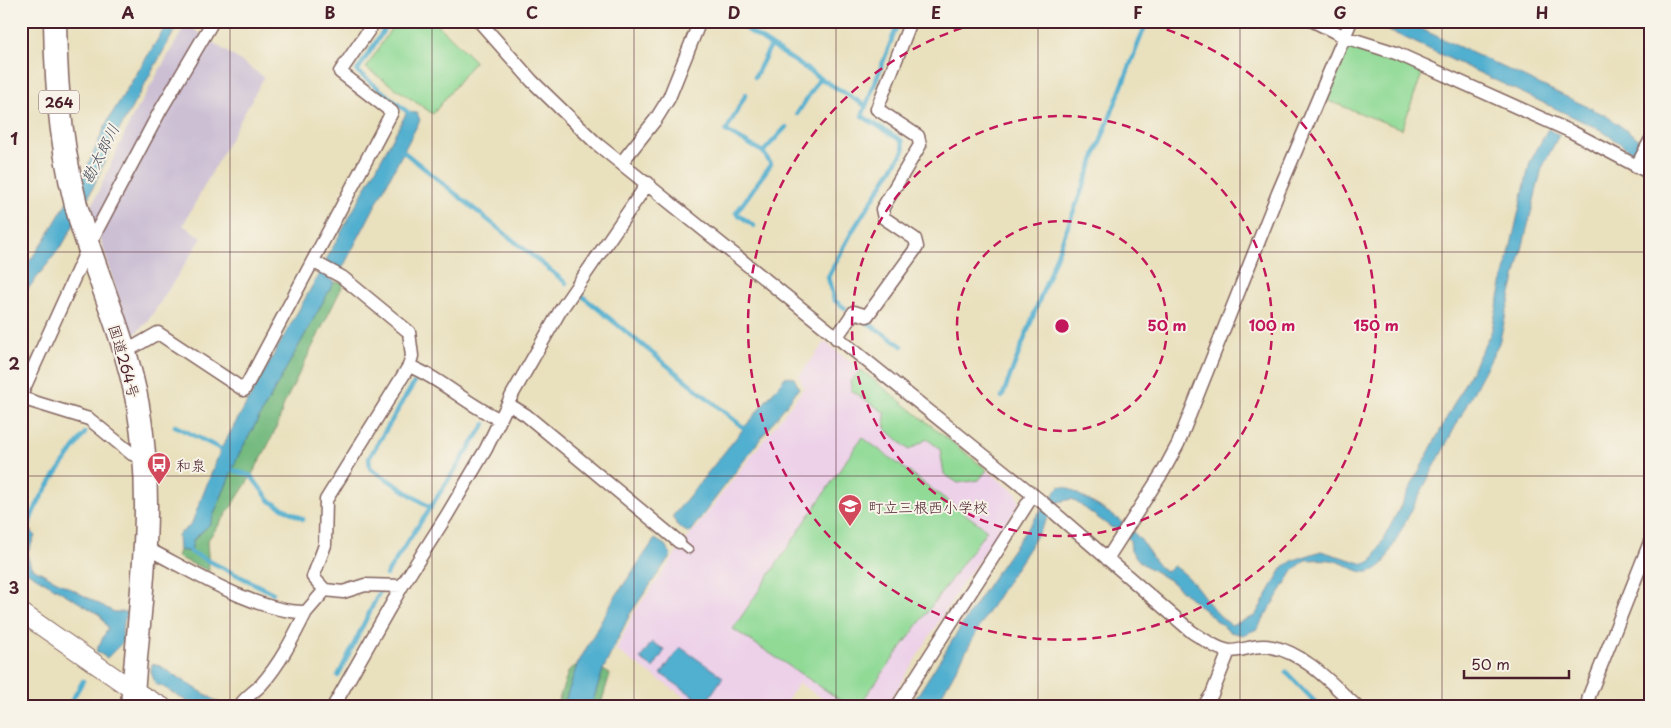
<svg xmlns="http://www.w3.org/2000/svg" width="1671" height="728" viewBox="0 0 1671 728" font-family="'Playpen Sans','Klee One',sans-serif">
<style>
.built{fill:#edd1e9}
.industrial{fill:#ccbfd4}
.green{fill:#90da96;stroke:#6d7c60}
.forest{fill:#74ba7f;stroke:#5f6c55}
.water{fill:#51afcf;stroke:#4e677d}
.lines{fill:none;stroke-linecap:round;stroke-linejoin:round}
.stream{stroke:#51afcf;stroke-width:4.5}
.lane-casing{stroke:#82635e;stroke-width:9}
.street-casing{stroke:#82635e;stroke-width:15}
.secondary-casing{stroke:#82635e;stroke-width:20}
.highway-casing{stroke:#82635e;stroke-width:25}
.lane{stroke:#fff;stroke-width:6}
.street{stroke:#fff;stroke-width:12}
.secondary{stroke:#fff;stroke-width:18}
.highway{stroke:#fff;stroke-width:22}
.grid{fill:none;stroke:#4a1f2b;stroke-width:1;stroke-opacity:0.55}
.ring{fill:none;stroke:#c2185b;stroke-width:2.5;stroke-dasharray:9 6}
.labels{text-anchor:middle;dominant-baseline:central;stroke-width:4;stroke-linejoin:round;paint-order:stroke}
.shield{fill:#f7f3e8;stroke:#7e5f64;stroke-width:1}
.shield-label{font-size:14px;font-weight:bold;fill:#4a1f2b}
.street-label{font-size:15px;fill:#4a1f2b;stroke:#f7f3e8}
.poi-label{font-size:15px;fill:#4a1f2b;stroke:#f7f3e8;text-anchor:start}
.water-label{font-size:16px;font-style:italic;fill:#4c5164;stroke:#f7f3e8}
.centre{fill:#c2185b;stroke:#f7f3e8;stroke-width:2.5}
.ring-label{font-size:15px;text-anchor:middle;font-weight:bold;fill:#c2185b;stroke:#f7f3e8;stroke-width:4;stroke-linejoin:round;paint-order:stroke}
.neatline{fill:none;stroke:#4a1f2b;stroke-width:2}
.grid-label{font-size:16px;text-anchor:middle;font-weight:bold;fill:#4a1f2b}
</style>
<rect width="100%" height="100%" fill="#f7f3e8"/>
<filter id="ink" filterUnits="userSpaceOnUse"><feTurbulence type="fractalNoise" baseFrequency=".02" numOctaves="2"/><feDisplacementMap in="SourceGraphic" scale="10" xChannelSelector="R" yChannelSelector="G"/><feConvolveMatrix kernelMatrix="1 2 1 2 8 2 1 2 1" color-interpolation-filters="sRGB"/></filter>
<filter id="wash" filterUnits="userSpaceOnUse"><feTurbulence type="fractalNoise" baseFrequency=".0096" numOctaves="4" result="noise"/><feDisplacementMap in="SourceGraphic" scale="20" xChannelSelector="R" yChannelSelector="G"/><feGaussianBlur stdDeviation="1.12" result="paint"/><feColorMatrix in="noise" values="0 0 0 0 0 0 0 0 0 0 0 0 0 0 0 0 0 1.4 0 .05"/><feComposite in="paint" operator="in"/></filter>
<g filter="url(#wash)">
<rect width="100%" height="100%" fill="#e9e0bd"/>
<path class="built" d="M 825,342 L 1017,494 L 1019,505 L 963,582 L 886,707 L 835,707 L 799,683 L 783,707 L 699,707 L 616,650 L 633,614 L 680,548 L 804,388 L 799,376 Z"/>
<path class="industrial" d="M 186,24 L 264,77 L 183,225 L 202,238 L 148,321 L 131,338 L 91,208 L 131,120 Z"/>
<path class="green" d="M 396,21 L 434,21 L 475,61 L 433,114 L 366,68 Z
M 1351,44 L 1423,71 L 1402,129 L 1326,100 Z
M 861,370 L 987,470 L 979,480 L 958,483 L 944,474 L 940,449 L 927,439 L 909,450 L 885,428 L 885,413 L 852,391 L 850,381 Z
M 862,437 L 987,530 L 858,707 L 851,707 L 733,629 Z"/>
<path class="forest" d="M 334,282 L 344,283 L 284,404 C 275,444 232,508 207,541 L 209,571 L 177,557 L 179,550 L 191,552 L 193,541 L 210,524 L 239,454 Z
M 577,665 L 563,707 L 556,707 L 569,670 Z
M 603,670 L 610,674 L 600,707 L 591,707 Z"/>
<path class="water" d="M 169,21 L 180,21 L 117,134 L 85,205 L 63,244 L 21,298 L 21,273 L 46,238 L 86,169 L 108,120 Z
M 1362,21 L 1404,21 L 1605,115 L 1650,147 L 1650,156 L 1641,151 L 1631,151 L 1599,129 L 1401,36 Z
M 407,112 L 417,113 L 420,120 L 342,269 L 333,266 L 326,260 Z
M 1548,129 L 1559,135 L 1542,168 L 1499,343 L 1384,563 C 1362,584 1353,563 1330,560 C 1322,559 1313,560 1305,560 L 1293,571 L 1257,629 L 1243,635 L 1230,632 L 1169,580 L 1141,563 L 1131,551 L 1130,540 L 1116,528 L 1112,528 L 1072,499 L 1058,502 L 988,612 L 935,707 L 910,707 C 958,632 1004,555 1060,486 L 1068,488 C 1092,503 1121,517 1140,539 C 1150,551 1153,563 1166,572 L 1174,566 C 1200,582 1206,608 1231,625 L 1255,616 L 1283,567 L 1294,560 L 1321,551 L 1364,564 L 1372,561 L 1491,333 L 1530,162 Z
M 320,272 L 334,282 L 239,454 L 210,524 L 193,540 L 191,552 L 179,550 L 178,535 L 191,525 L 221,449 Z
M 786,376 L 794,378 L 799,388 L 689,533 L 679,527 L 672,517 Z
M 29,527 L 35,536 L 27,554 L 31,567 L 114,612 L 127,612 L 122,629 L 123,642 L 107,658 L 96,651 L 108,628 L 100,615 L 21,568 L 21,537 Z
M 655,539 L 665,545 L 671,555 L 630,614 L 603,670 L 591,707 L 563,707 L 577,665 L 613,600 Z
M 652,642 L 665,650 L 653,668 L 640,659 Z
M 680,647 L 723,677 L 705,704 L 661,674 Z
M 152,664 L 158,665 L 226,707 L 196,707 L 160,685 L 156,685 L 151,672 Z"/>
<g class="lines">
<path class="stream" d="M 390,21 L 357,71 L 410,114
M 734,21 L 820,78 L 866,106
M 755,77 L 771,45
M 746,94 L 726,131 L 763,152 L 771,164 L 736,213 L 754,226
M 797,114 L 820,78
M 404,152 L 566,283
M 763,152 L 786,127
M 581,295 L 744,428
M 845,308 L 834,300 L 828,277 L 853,230 L 904,150 L 902,141 L 862,116 L 899,21
M 862,319 L 902,346
M 414,383 L 369,458 L 370,468 L 431,508
M 1002,397 L 1147,21
M 175,426 L 221,449
M 233,470 L 251,476 L 270,501 L 303,519
M 29,527 C 31,504 71,454 85,433
M 191,552 L 273,593
M 386,575 L 485,424
M 1286,672 L 1320,707
M 338,676 L 379,593
M 68,707 L 83,681"/>
</g>
</g>
<g filter="url(#ink)">
<g class="lines">
<g class="lane-casing">
<path id="lane" d="M 679,542 L 689,550"/>
</g>
<g class="street-casing">
<path id="street" d="M 479,21 L 532,81 L 597,144 L 1042,502 L 1192,632 C 1202,638 1217,650 1230,651 C 1244,651 1257,643 1272,647 C 1305,653 1333,685 1357,707
M 1313,21 L 1345,37 L 1396,53 L 1572,132 L 1650,173
M 622,162 L 656,119 L 669,98 L 700,21
M 1636,167 L 1650,141
M 314,262 L 342,277 L 409,332 L 412,356 L 409,366 L 326,500 L 325,545 L 313,577 L 325,590
M 836,338 L 854,312 L 867,316 L 917,247 L 915,239 L 884,218 L 882,209 L 920,145 L 918,136 L 877,109 L 911,21
M 125,352 L 158,333 L 244,390 L 392,112 L 340,72 L 375,21
M 409,366 C 442,379 467,405 499,419
M 21,395 L 89,245 L 160,111 L 213,21
M 21,398 L 89,419 L 132,454 L 145,459
M 508,404 L 526,415 L 679,542
M 146,548 C 190,570 257,613 306,612 L 325,590 L 343,592 L 365,585 L 402,586
M 1107,559 L 1164,470 L 1178,444 L 1278,193 L 1351,21
M 239,707 C 245,697 253,693 261,685 C 280,664 293,638 306,612
M 333,707 L 402,586 L 447,515 L 486,449 L 512,395 L 560,311 L 648,183
M 897,707 L 1033,495
M 1203,707 L 1212,694 L 1229,651
M 1587,707 L 1589,696 L 1650,542"/>
</g>
<g class="secondary-casing">
<path id="secondary" d="M 21,612 L 133,690 L 163,707"/>
</g>
<g class="highway-casing">
<path id="highway" d="M 55,21 C 56,92 62,162 83,230 C 102,288 127,345 138,406 C 156,508 139,605 132,707"/>
</g>
<use href="#lane" class="lane"/>
<use href="#street" class="street"/>
<use href="#secondary" class="secondary"/>
<use href="#highway" class="highway"/>
</g>
</g>
<path class="grid" d="M 230,21 L 230,707M 432,21 L 432,707M 634,21 L 634,707M 836,21 L 836,707M 1038,21 L 1038,707M 1240,21 L 1240,707M 1442,21 L 1442,707M 21,252 L 1650,252M 21,476 L 1650,476"/>
<g class="ring">
<circle cx="1062" cy="326" r="105"/>
<circle cx="1062" cy="326" r="210"/>
<path d="M1138 21A314 314 0 1 1 986 21"/>
</g>
<defs>
<g id="bus-pin" transform="scale(1.25)"><path d="M0 17L-7.5 6A9.5 9.5 0 1 1 7.5 6Z" fill="#d1495b" stroke="#f7f3e8"/><path d="M-5-6H5V4H4V6H2V4H-2V6H-4V4H-5ZM-3.5-4V0h7V-4ZM-3.5 1.2v1.5H-2V1.2ZM2 1.2v1.5H3.5V1.2Z" fill="#fff"/></g>
<g id="school-pin" transform="scale(1.25)"><path d="M0 17L-7.5 6A9.5 9.5 0 1 1 7.5 6Z" fill="#d1495b" stroke="#f7f3e8"/><path d="M0-5L7-2L0 1L-7-2ZM-4 1L0 2.5L4 1V4Q0 6-4 4Z" fill="#fff"/></g>
</defs>
<g fill-rule="evenodd">
<use href="#bus-pin" x="159" y="464"/>
<use href="#school-pin" x="850" y="506"/>
</g>
<g class="labels">
<rect class="shield" x="39" y="90.5" width="40" height="23" rx="4"/>
<g class="shield-label">
<text x="59" y="102">264</text>
</g>
<g class="street-label">
<text transform="translate(125 361) rotate(74)">国道264号</text>
</g>
<g class="poi-label">
<text x="176" y="464">和泉</text>
<text x="868" y="506">町立三根西小学校</text>
</g>
<g class="water-label">
<text transform="translate(99 153) rotate(-63)">勘太郎川</text>
</g>
</g>
<circle cx="1062" cy="326" r="8" class="centre"/>
<g class="ring-label">
<text x="1167" y="331">50 m</text>
<text x="1272" y="331">100 m</text>
<text x="1376" y="331">150 m</text>
</g>
<rect width="1671" height="728" fill="none" stroke="#f7f3e8" stroke-width="55"/>
<path d="M1464 670v8h105v-8" fill="none" stroke="#4a1f2b" stroke-width="2.5"/>
<text x="1471" y="670" font-size="15" fill="#4a1f2b" stroke="#f7f3e8" stroke-width="4" paint-order="stroke">50 m</text>
<rect x="28" y="28" width="1616" height="672" class="neatline"/>
<g class="grid-label">
<text x="128" y="19">A</text>
<text x="330" y="19">B</text>
<text x="532" y="19">C</text>
<text x="734" y="19">D</text>
<text x="936" y="19">E</text>
<text x="1138" y="19">F</text>
<text x="1340" y="19">G</text>
<text x="1542" y="19">H</text>
<text x="14" y="145">1</text>
<text x="14" y="370">2</text>
<text x="14" y="594">3</text>
</g>
</svg>
